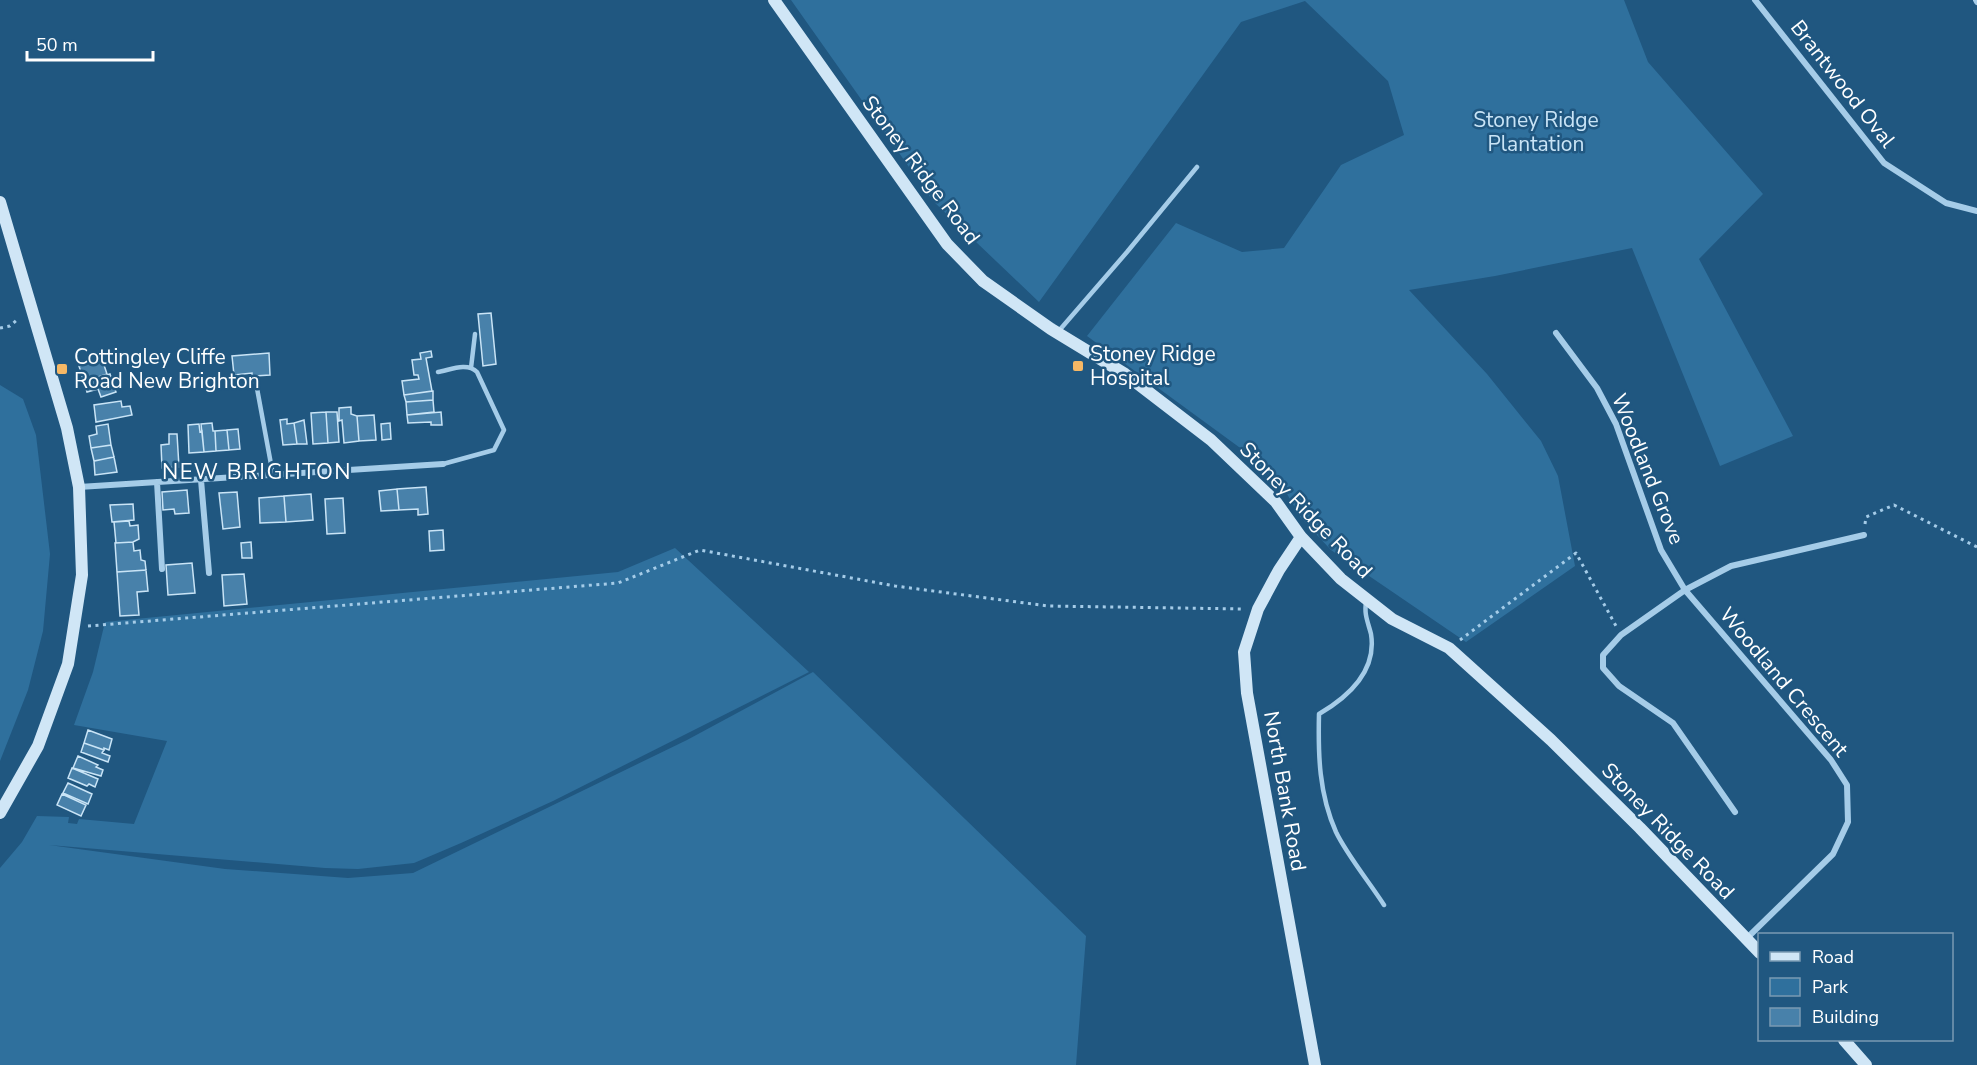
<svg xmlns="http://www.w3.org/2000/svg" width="1977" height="1065" viewBox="0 0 1977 1065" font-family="'Nunito Sans',sans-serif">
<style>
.green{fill:#2f709d}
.building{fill:#4881aa;stroke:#c9e4f6;stroke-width:1.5}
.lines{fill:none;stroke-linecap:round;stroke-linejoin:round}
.path{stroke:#a5cce8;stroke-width:3;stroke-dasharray:3 4.5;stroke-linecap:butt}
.lane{stroke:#a5cce8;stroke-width:4.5}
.street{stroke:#a5cce8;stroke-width:6}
.secondary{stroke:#d0e6f6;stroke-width:12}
.poi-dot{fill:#f6b865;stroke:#205780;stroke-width:2}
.labels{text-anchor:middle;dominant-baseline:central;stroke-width:5;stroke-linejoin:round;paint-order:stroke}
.street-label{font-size:21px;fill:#fff;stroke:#205780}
.park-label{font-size:21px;fill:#c9e4f6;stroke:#205780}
.poi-label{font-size:21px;fill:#fff;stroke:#205780;text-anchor:start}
.neighbourhood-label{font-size:22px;letter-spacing:1.5px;fill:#fff;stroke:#205780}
</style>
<rect width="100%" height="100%" fill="#205780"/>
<path class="green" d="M 791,0 L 1624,0 L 1648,62 L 1763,194 L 1699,259 L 1793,436 L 1720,466 L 1632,248 L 1495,276 L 1409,290 L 1487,374 L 1541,441 L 1558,476 L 1575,566 L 1466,642 L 1331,550 L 1301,518 L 1287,494 L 1243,450 L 1087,336 L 1176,223 L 1242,252 L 1284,248 L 1341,165 L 1404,135 L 1388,81 L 1305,1 L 1241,22 L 1039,302 L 933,201 Z
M 0,385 L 23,399 L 36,435 L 50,554 L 43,631 L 28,690 L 0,761 Z
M 675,548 L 809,672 L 553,801 L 461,843 L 414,863 L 358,869 L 325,868 L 49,845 L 225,869 L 348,878 L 413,873 L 687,740 L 813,672 L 1086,936 L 1076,1065 L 0,1065 L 0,868 L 22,842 L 37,816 L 69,817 L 68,823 L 77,824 L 79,819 L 134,824 L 167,741 L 74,725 L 93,672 L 105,622 L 618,572 Z"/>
<path class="building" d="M 491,313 L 496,364 L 483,366 L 478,314 Z
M 431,351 L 432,357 L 426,358 L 432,391 L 404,395 L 402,381 L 419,379 L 418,375 L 414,375 L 412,360 L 421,359 L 420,353 Z
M 269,353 L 270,375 L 252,376 L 252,373 L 234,375 L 232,356 Z
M 102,359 L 107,374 L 84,382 L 79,366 Z
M 110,374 L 116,392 L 101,397 L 98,389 L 87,392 L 84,382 Z
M 433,391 L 433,400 L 406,402 L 404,395 Z
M 433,400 L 434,412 L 407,415 L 406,402 Z
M 121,401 L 122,407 L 130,406 L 132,415 L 96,422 L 94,405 Z
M 351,407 L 351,414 L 357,416 L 359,441 L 344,443 L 342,420 L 339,421 L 339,408 Z
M 326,412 L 337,412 L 339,442 L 328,443 Z
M 326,412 L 328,443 L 313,444 L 311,413 Z
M 441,412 L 442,425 L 431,425 L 431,422 L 408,423 L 407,415 Z
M 374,415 L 376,440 L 359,441 L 357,416 Z
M 287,419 L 287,424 L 294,423 L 297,444 L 283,445 L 280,420 Z
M 304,420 L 307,444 L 297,444 L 294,423 Z
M 212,423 L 213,431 L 215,431 L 216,451 L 204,452 L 201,424 Z
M 390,423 L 391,439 L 382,440 L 381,424 Z
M 108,424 L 111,445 L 91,448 L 89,436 L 97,434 L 96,426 Z
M 199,424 L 200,432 L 202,431 L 204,452 L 189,453 L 188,425 Z
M 238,429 L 240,449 L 229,450 L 227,430 Z
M 227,430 L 229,450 L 216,451 L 215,431 Z
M 169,434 L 177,434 L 179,467 L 162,468 L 161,445 L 169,444 Z
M 111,445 L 114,457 L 94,461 L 91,448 Z
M 114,457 L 117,472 L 95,475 L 94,461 Z
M 426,487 L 428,514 L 418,515 L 418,509 L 399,510 L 397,489 Z
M 397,489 L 399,510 L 381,511 L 379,491 Z
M 187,490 L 189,513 L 175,514 L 174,509 L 163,510 L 162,492 Z
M 237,492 L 240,527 L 223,529 L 219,493 Z
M 311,494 L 313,520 L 286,522 L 284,496 Z
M 284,496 L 286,522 L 260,523 L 259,498 Z
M 343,498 L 345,533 L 327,534 L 325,499 Z
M 133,504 L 134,520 L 112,522 L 110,505 Z
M 129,521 L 130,526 L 138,525 L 139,539 L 133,542 L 116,543 L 114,522 Z
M 443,530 L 444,550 L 430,551 L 429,531 Z
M 133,542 L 134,551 L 140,550 L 141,560 L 145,561 L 146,570 L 117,572 L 115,543 Z
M 251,542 L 252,558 L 242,558 L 241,543 Z
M 192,563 L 195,593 L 168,595 L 166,565 Z
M 146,570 L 148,591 L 137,592 L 139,615 L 120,616 L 117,572 Z
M 244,574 L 247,604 L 224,606 L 222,575 Z
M 88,730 L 112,739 L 109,750 L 104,748 L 104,750 L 84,743 Z
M 84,743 L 104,750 L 102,753 L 110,756 L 108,762 L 81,752 Z
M 78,756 L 98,765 L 96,767 L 103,770 L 101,776 L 73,768 Z
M 72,768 L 98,779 L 95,787 L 89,784 L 87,786 L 68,778 Z
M 68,783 L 92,794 L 88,804 L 63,793 Z
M 62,794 L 86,805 L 81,816 L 57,805 Z"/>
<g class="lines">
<path class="path" d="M 0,328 L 10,326 L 19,318
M 1865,524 L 1866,517 L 1894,505 L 1977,547
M 88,626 L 618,583 L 700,550 L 895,586 L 1048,606 L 1244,609
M 1460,640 L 1576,553 L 1616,626"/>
<path class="lane" d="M 1057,333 L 1127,252 L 1197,167
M 471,368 L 475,334
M 438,372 C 450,370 467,362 477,372 L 504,430 L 494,450 L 443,464
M 256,383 L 273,475
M 1366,602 C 1364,615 1368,622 1371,634 C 1377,671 1348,697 1319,714 C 1318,755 1319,794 1336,832 C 1347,855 1370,883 1384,905"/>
<path class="street" d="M 1755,0 L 1884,163 L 1946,203 L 1977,211
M 1976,0 L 1977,2
M 1556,333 L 1597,388 L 1616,424 L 1661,550 L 1685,590 L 1831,760 L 1847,785 L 1848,822 L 1833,854 L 1746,939
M 201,480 L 209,573
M 157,482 L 162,569
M 79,487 L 443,464
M 1735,812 L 1673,723 L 1619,686 L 1603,668 L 1603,655 L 1621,635 L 1685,590 L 1731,566 L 1864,535"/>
<path class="secondary" d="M 774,0 L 947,244 L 983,281 L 1051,329 L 1125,374 L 1211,440 L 1276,502 L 1301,537 L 1341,579 L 1392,619 L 1449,648 L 1551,740 L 1640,828 L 1760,953
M 0,202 L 67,428 L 79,487 L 82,575 L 68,664 L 38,746 L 0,813
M 1301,537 L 1279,570 L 1258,609 L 1244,652 L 1247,693 L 1315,1065
M 1844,1040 L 1866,1065"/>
</g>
<g class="poi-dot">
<rect x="1072" y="360" width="12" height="12" rx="3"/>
<rect x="56" y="363" width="12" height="12" rx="3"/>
</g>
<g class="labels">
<g class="street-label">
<text transform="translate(1843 84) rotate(52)">Brantwood Oval</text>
<text transform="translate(921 170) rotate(53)">Stoney Ridge Road</text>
<text transform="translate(1648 469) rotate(68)">Woodland Grove</text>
<text transform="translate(1306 510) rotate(46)">Stoney Ridge Road</text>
<text transform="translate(1784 682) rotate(50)">Woodland Crescent</text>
<text transform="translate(1285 791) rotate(80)">North Bank Road</text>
<text transform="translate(1668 831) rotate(46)">Stoney Ridge Road</text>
</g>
<g class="park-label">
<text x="1536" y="120">Stoney Ridge<tspan x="1536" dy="24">Plantation</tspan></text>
</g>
<g class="poi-label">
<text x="1090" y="354">Stoney Ridge<tspan x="1090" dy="24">Hospital</tspan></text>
<text x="74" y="357">Cottingley Cliffe<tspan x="74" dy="24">Road New Brighton</tspan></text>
</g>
<g class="neighbourhood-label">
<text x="257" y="472">NEW BRIGHTON</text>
</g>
</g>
<rect x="1758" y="933" width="195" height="108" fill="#205780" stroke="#799ab3" stroke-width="1.5"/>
<rect x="1770" y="952" width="30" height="9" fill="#d0e6f6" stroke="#799ab3" stroke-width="1.5"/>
<text x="1812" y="963" font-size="18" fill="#ffffff">Road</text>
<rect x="1770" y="978" width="30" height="18" fill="#2f709d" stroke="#799ab3" stroke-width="1.5"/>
<text x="1812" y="993" font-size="18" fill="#ffffff">Park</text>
<rect x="1770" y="1008" width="30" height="18" fill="#4881aa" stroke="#799ab3" stroke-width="1.5"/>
<text x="1812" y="1023" font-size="18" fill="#ffffff">Building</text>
<path d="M27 51v9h126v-9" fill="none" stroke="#ffffff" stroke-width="3"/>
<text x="36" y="51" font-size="18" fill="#ffffff" stroke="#205780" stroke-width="4.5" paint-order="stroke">50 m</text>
</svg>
